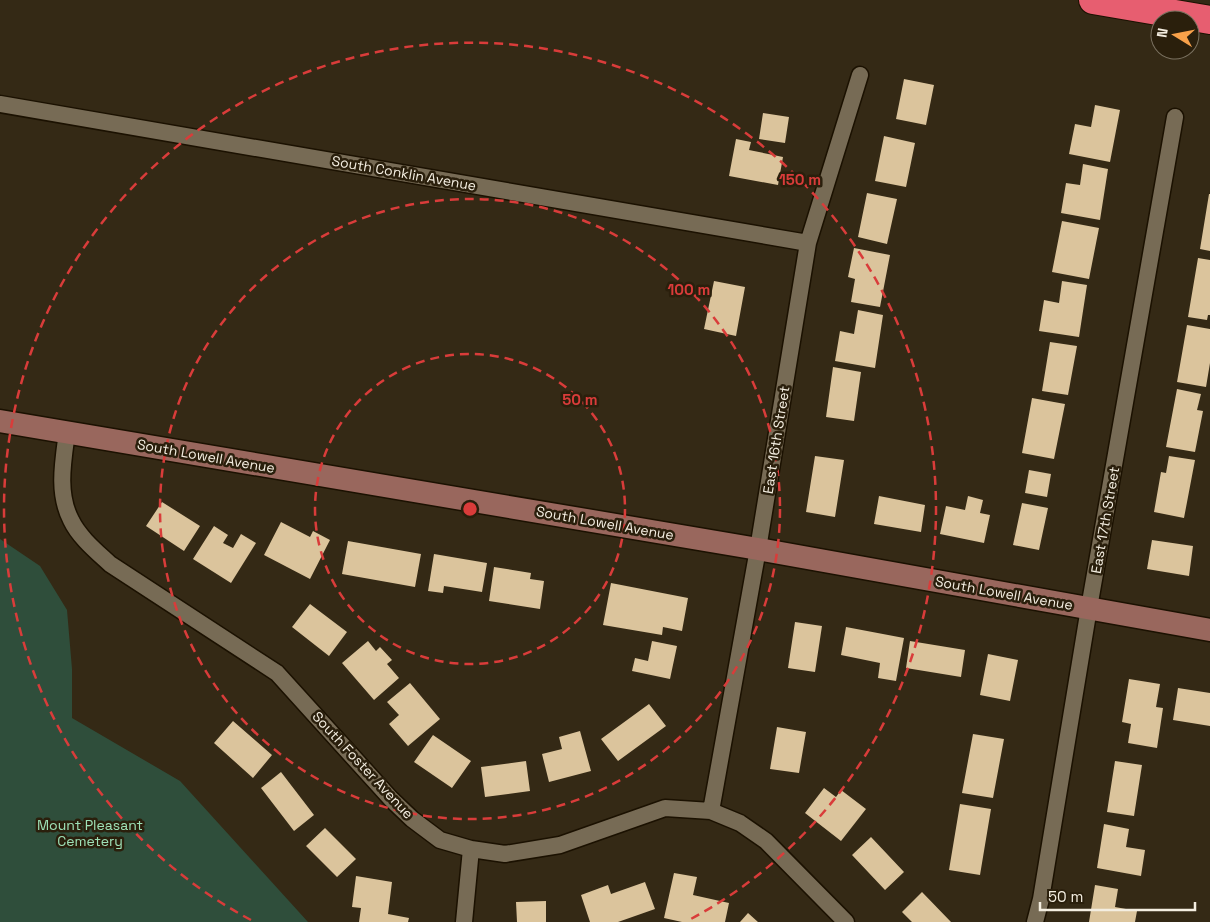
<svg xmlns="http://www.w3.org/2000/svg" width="1210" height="922" viewBox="0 0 1210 922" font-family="'Space Grotesk',sans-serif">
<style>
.green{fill:#2f4e3b}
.building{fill:#dbc49c}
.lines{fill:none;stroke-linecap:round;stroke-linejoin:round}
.street-casing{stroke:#1b1101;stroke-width:19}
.secondary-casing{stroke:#1b1101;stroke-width:25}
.highway-casing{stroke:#1b1101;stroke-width:30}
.street{stroke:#776b55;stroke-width:16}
.secondary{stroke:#99675d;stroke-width:22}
.highway{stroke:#e75e70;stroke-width:28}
.ring{fill:none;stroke:#d93c3a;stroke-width:2.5;stroke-dasharray:9 6}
.labels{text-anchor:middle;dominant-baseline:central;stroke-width:5;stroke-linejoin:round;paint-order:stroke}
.street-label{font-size:14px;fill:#f4eee1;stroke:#2a1f0c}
.park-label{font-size:14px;fill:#9ee1b7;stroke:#2a1f0c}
.centre{fill:#d93c3a;stroke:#2a1f0c;stroke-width:2.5}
.ring-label{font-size:15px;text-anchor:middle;font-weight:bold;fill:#d93c3a;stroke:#2a1f0c;stroke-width:5;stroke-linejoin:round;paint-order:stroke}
</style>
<rect width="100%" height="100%" fill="#342915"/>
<path class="green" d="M 0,539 L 40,566 L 67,610 L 72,669 L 72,718 L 180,781 L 308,922 L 0,922 Z"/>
<path class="building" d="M 904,79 L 934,85 L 926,125 L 896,119 Z
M 1095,105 L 1120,110 L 1110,162 L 1069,154 L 1075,124 L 1091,127 Z
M 763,113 L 789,117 L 785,143 L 759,139 Z
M 884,136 L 915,143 L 906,187 L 875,181 Z
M 736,139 L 751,142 L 749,150 L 783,157 L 778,185 L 729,176 Z
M 1083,164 L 1108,169 L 1100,220 L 1061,213 L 1066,183 L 1080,185 Z
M 867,193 L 897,199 L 887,244 L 858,237 Z
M 1209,194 L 1210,194 L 1210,251 L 1200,249 Z
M 1062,221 L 1099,228 L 1089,279 L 1052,272 Z
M 854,248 L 890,255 L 880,307 L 851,302 L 855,279 L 848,277 Z
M 1198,258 L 1210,260 L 1210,315 L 1208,315 L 1207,320 L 1188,317 Z
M 714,281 L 745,287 L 736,336 L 704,329 Z
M 1062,281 L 1087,285 L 1079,337 L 1039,331 L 1044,300 L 1059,303 Z
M 858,310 L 883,315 L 875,368 L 835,361 L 840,331 L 854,334 Z
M 1187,325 L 1210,329 L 1210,363 L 1206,387 L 1177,382 Z
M 1050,342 L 1077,346 L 1068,395 L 1042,391 Z
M 833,367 L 861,372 L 854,421 L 826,417 Z
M 1177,389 L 1201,394 L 1197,410 L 1203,411 L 1195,452 L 1166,447 Z
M 1032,398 L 1065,404 L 1054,459 L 1022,453 Z
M 815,456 L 844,460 L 835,517 L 806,512 Z
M 1169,456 L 1195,460 L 1184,518 L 1154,512 L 1161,472 L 1166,473 Z
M 1029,470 L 1051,474 L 1047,497 L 1025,493 Z
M 879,496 L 925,505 L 921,532 L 874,524 Z
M 968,496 L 983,500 L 980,513 L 990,515 L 984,543 L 940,534 L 946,506 L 965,510 Z
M 162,502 L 200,526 L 184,551 L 146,526 Z
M 1022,503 L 1048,508 L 1039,550 L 1013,545 Z
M 281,522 L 310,537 L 313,531 L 330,540 L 310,579 L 264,555 Z
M 214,526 L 228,535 L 223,543 L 233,548 L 241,534 L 256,543 L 231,583 L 193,559 Z
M 1152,540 L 1193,546 L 1189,576 L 1147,569 Z
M 348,541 L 421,554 L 415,587 L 342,574 Z
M 434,554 L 487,563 L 482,592 L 444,586 L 443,593 L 428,591 Z
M 494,567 L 531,573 L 530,579 L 544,581 L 540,609 L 489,601 Z
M 611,583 L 688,598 L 682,631 L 663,627 L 662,635 L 603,625 Z
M 310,604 L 347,632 L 329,656 L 292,627 Z
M 795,622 L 822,626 L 815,672 L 788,668 Z
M 846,627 L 904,638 L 896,681 L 878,678 L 880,663 L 841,655 Z
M 368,641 L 376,651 L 380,647 L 392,660 L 387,664 L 399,678 L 374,700 L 342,663 Z
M 652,641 L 677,646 L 670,679 L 632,671 L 635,658 L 648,661 Z
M 910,641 L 965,650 L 961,677 L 906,668 Z
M 988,654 L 1018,660 L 1010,701 L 980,695 Z
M 1129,679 L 1160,684 L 1156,707 L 1163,708 L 1157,748 L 1128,743 L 1131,724 L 1122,722 Z
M 410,683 L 440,719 L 408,746 L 389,724 L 399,715 L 387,702 Z
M 1178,688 L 1210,693 L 1210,726 L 1173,720 Z
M 649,704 L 666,726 L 618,761 L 601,739 Z
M 233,721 L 272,755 L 253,778 L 214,743 Z
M 777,727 L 806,732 L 799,773 L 770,769 Z
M 580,731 L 591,771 L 549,782 L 542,754 L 562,749 L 559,737 Z
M 973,734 L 1004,739 L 993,798 L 962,793 Z
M 433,735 L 471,761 L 452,788 L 414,762 Z
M 526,761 L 530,791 L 485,797 L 481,767 Z
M 1115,761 L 1142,765 L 1134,816 L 1107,812 Z
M 281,772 L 314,815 L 294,831 L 261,788 Z
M 824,788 L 836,797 L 841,790 L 866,809 L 841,841 L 805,813 Z
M 960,804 L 991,809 L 980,875 L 949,870 Z
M 1104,824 L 1129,829 L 1126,847 L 1145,850 L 1141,876 L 1097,868 Z
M 325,828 L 356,859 L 337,877 L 306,846 Z
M 871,837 L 904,872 L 885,890 L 852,855 Z
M 674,873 L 697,877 L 693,895 L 729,903 L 725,922 L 682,922 L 664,918 Z
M 356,876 L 392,882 L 388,914 L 409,918 L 408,922 L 359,922 L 361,908 L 352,907 Z
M 645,882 L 655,909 L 618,922 L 590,922 L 581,895 L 608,885 L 611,894 Z
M 1095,885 L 1118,889 L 1115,907 L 1137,911 L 1135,922 L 1089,922 Z
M 922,892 L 951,922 L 912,922 L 902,912 Z
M 546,901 L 546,922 L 517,922 L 516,902 Z
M 748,913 L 758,922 L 740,922 Z"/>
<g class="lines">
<g class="street-casing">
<path id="street" d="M 0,104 L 808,243
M 67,432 C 63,462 57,493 71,520 C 79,537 96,551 110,564 L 277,673 L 391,799 L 412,819 L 440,840 L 471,849 L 505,854 L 560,845 L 665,808 L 711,811 L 740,823 L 766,841 L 846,922
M 711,811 L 758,549 L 808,243 L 860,75
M 464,922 L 471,849
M 1035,922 L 1041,899 L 1089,608 L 1175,117"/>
</g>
<g class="secondary-casing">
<path id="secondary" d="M 0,421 L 758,549 L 1210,630"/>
</g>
<g class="highway-casing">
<path id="highway" d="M 1093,0 L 1210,20"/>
</g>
<use href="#street" class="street"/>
<use href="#secondary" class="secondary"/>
<use href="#highway" class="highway"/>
</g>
<g class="ring">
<circle cx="470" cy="509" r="155"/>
<circle cx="470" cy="509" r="310"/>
<path d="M251 920A466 466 0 1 1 689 920"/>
</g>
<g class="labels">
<g class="street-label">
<text transform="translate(404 173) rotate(10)">South Conklin Avenue</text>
<text transform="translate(776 440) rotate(-81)">East 16th Street</text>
<text transform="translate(206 456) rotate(10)">South Lowell Avenue</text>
<text transform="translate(1105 520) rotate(-80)">East 17th Street</text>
<text transform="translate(605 523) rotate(10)">South Lowell Avenue</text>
<text transform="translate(1004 593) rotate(10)">South Lowell Avenue</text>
<text transform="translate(363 765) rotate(47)">South Foster Avenue</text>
</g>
<g class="park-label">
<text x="90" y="825">Mount Pleasant<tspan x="90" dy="16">Cemetery</tspan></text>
</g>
</g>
<circle cx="470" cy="509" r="8" class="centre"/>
<g class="ring-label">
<text x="800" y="185">150 m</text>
<text x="689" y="295">100 m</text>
<text x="580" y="405">50 m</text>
</g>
<g transform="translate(1175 35) rotate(280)"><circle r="24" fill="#2a1f0c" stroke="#7b7261"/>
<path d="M0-4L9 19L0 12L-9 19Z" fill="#f8a14a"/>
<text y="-8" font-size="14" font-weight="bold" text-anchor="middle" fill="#f4eee1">N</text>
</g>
<path d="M1040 902v8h155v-8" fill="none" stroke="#f4eee1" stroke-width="2.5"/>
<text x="1048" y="902" font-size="15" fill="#f4eee1" stroke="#2a1f0c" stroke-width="4" paint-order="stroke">50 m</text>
</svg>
